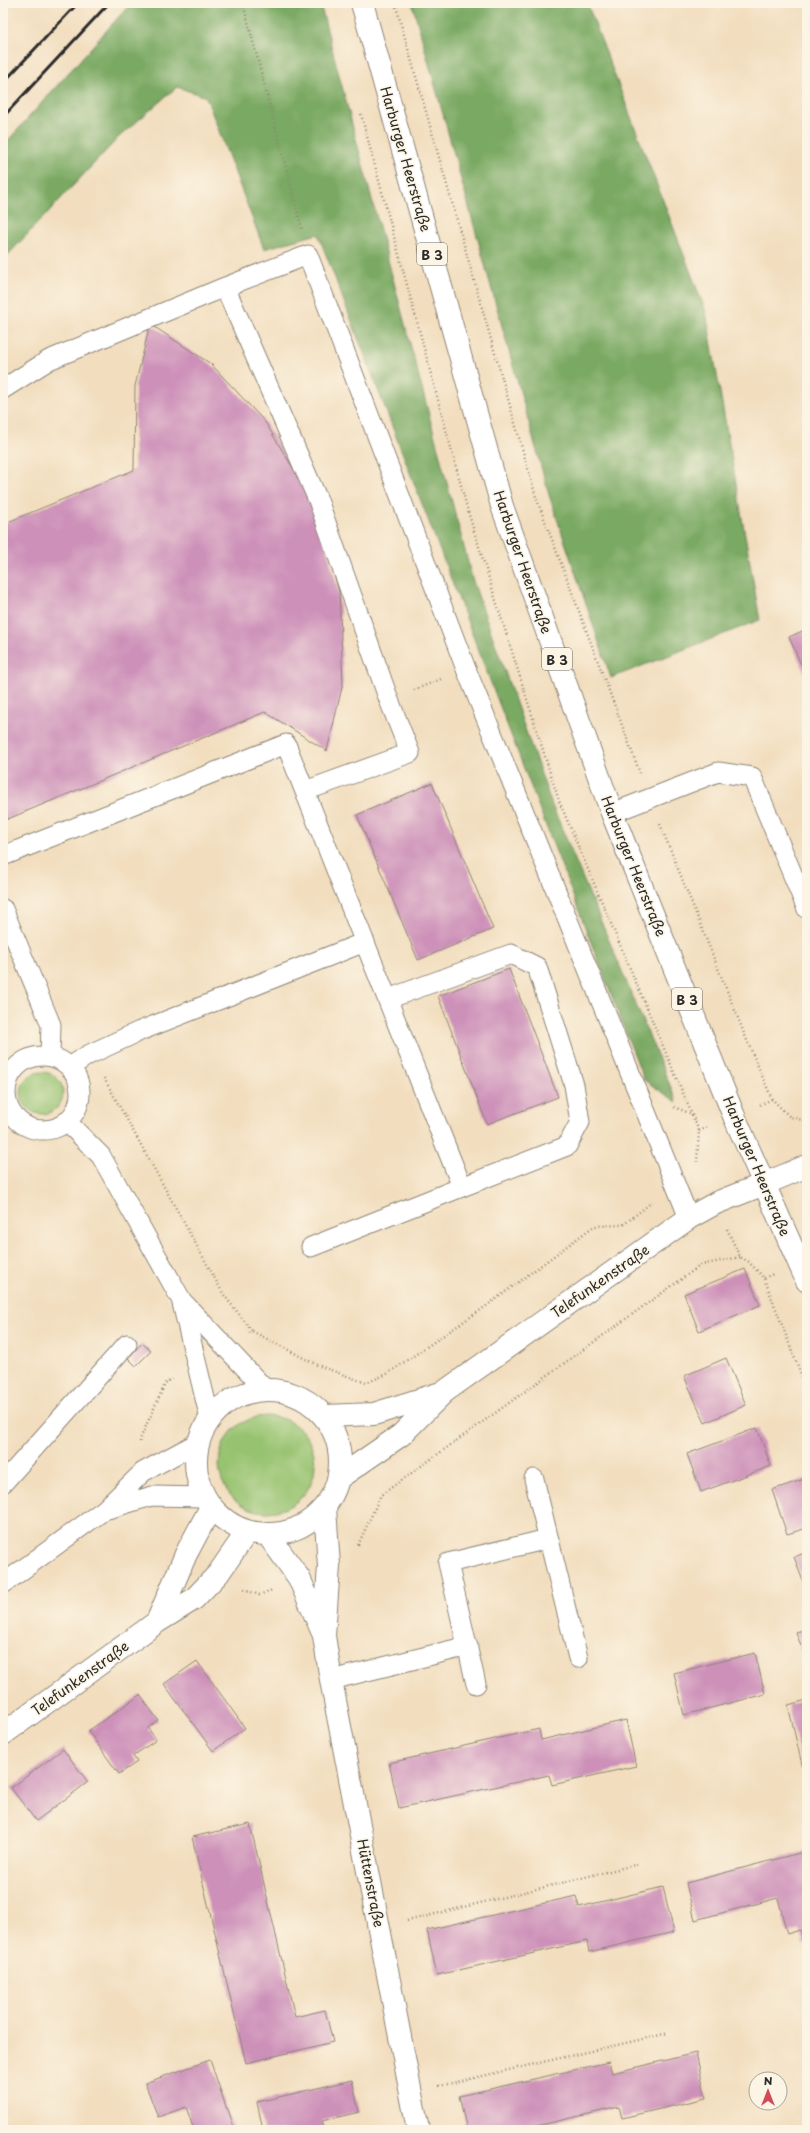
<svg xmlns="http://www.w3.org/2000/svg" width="810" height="2133" viewBox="0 0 810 2133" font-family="'Playpen Sans',sans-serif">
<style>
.green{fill:#97c370;stroke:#61774e}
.forest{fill:#79a962;stroke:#526a46}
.building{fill:#cd91b9}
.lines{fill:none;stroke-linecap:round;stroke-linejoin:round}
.service-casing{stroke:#8e8475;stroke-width:21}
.minor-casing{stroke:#8e8475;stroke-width:24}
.tertiary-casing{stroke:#8e8475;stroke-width:24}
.primary-casing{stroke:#8e8475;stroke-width:24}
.path{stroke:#8e8475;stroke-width:2.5;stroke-dasharray:1 3;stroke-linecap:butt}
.service{stroke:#fff;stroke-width:19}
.minor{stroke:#fff;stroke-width:22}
.tertiary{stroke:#fff;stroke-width:22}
.primary{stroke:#fff;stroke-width:22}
.rail{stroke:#2b2b2b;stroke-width:3}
.labels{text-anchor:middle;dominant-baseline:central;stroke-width:3.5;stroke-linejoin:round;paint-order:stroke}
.shield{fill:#fcf5e5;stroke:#6a6863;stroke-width:1}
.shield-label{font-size:13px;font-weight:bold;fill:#2b2b2b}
.street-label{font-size:14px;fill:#2b2b2b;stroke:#fcf5e5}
</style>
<rect width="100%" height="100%" fill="#fcf5e5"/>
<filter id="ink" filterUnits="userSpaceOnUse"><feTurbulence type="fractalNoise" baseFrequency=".025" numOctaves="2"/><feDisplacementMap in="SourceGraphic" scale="8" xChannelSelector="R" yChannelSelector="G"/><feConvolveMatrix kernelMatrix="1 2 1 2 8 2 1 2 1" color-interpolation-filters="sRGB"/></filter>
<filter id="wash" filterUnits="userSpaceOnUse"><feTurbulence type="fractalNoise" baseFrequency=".012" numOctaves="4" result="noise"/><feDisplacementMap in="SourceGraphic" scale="16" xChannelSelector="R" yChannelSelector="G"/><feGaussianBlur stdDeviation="0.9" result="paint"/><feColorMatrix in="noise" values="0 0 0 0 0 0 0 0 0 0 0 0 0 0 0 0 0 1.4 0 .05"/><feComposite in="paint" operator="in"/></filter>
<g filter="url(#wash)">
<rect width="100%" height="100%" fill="#f2debf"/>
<path class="green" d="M21 1093a21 21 0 1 1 42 0a21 21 0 1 1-42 0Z
M219 1464a48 48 0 1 1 96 0a48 48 0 1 1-96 0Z"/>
<path class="forest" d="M 131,3 L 320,3 L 473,581 L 552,805 L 677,1102 L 644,1080 L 318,234 L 264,249 L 206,97 L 177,87 L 120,136 L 3,260 L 3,146 Z
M 412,3 L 587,3 L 706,312 L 760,620 L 611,678 L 549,495 Z"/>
<g id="blocks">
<path class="building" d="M 150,324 L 211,364 L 265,422 L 313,501 L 339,592 L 343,683 L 327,751 L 265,712 L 3,821 L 3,524 L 134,470 L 135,386 Z
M 807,629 L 807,678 L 789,637 Z
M 432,783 L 493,929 L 418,960 L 357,815 Z
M 509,969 L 558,1097 L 487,1124 L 438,996 Z
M 745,1269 L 760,1305 L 699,1331 L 684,1294 Z
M 142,1343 L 151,1351 L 136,1366 L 128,1358 Z
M 726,1358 L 746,1405 L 705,1423 L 684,1376 Z
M 757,1428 L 771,1466 L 701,1492 L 687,1454 Z
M 807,1478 L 807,1528 L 787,1534 L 772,1490 Z
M 807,1552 L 807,1592 L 794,1557 Z
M 807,1629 L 807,1663 L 796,1632 Z
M 755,1653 L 765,1694 L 684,1715 L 674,1673 Z
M 197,1661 L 245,1728 L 213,1751 L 164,1684 Z
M 140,1695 L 158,1720 L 148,1728 L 156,1740 L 133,1756 L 137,1762 L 119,1774 L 88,1731 Z
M 807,1700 L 807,1768 L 803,1769 L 788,1705 Z
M 626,1720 L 636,1766 L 552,1785 L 549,1775 L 399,1808 L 389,1763 L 539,1729 L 541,1740 Z
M 63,1749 L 88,1782 L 36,1821 L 11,1788 Z
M 250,1824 L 295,2017 L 325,2010 L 333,2042 L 246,2063 L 192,1837 Z
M 807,1851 L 807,1943 L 804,1944 L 800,1930 L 787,1934 L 778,1898 L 695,1920 L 686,1883 Z
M 663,1887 L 674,1932 L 589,1952 L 587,1941 L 437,1975 L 427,1930 L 576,1896 L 579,1907 Z
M 696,2053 L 706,2098 L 622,2118 L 619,2107 L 519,2130 L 467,2130 L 459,2096 L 609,2062 L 612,2073 Z
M 210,2060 L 234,2130 L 194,2130 L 186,2107 L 158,2117 L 145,2083 Z
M 352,2080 L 359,2112 L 322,2121 L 325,2130 L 263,2130 L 257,2102 Z"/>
</g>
</g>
<g filter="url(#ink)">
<use href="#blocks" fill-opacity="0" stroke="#8e8475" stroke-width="1"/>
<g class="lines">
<g class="service-casing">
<path id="service" d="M 3,389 L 49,360 L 225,287
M 305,791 L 410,753 L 389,700 L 318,500 L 225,287 L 308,255 L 466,669 L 689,1218
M 612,813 L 718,772 L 752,777 L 807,909
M 3,856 L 286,744 L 462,1187 L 311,1247
M 3,909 L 51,1025 L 50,1056
M 388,999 L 511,954 L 537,967 L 574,1085 L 580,1122 L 567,1146 L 462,1187
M6 1093a37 37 0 1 1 74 0a37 37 0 1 1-74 0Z
M 70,1067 L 88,1055 L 140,1031 L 365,942
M 67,1122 L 101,1156 L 182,1301 L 265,1389
M 182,1303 L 210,1419
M 534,1479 L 578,1658
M 3,1483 L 127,1344
M 108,1509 L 152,1496 L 204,1497
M 3,1584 L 104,1510 L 143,1472 L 199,1442
M 331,1680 L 468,1646
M 476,1684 L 448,1563 L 548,1539"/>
</g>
<g class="minor-casing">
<path id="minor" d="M196 1462a72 72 0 1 1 144 0a72 72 0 1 1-144 0Z
M 325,1416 L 374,1414 L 441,1393
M 340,1477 L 401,1435 L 444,1392 L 689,1218 L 716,1203 L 764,1184
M 325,1508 L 329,1566 L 324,1636 L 331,1680 L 418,2130
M 268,1535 L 299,1578 L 323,1633
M 157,1622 L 186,1554 L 211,1507
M 3,1734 L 157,1622 L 194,1599 L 218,1574 L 247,1532"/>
</g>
<g class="tertiary-casing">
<path id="tertiary" d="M 764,1184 L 807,1166"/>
</g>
<g class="primary-casing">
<path id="primary" d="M 362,3 L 502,506 L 612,813 L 734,1116 L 807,1281"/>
</g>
<path class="path" d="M 243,3 L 302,229
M 395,3 L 536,497 L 640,773
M 361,114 L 469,515 L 559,801 L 699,1131 L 697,1162
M 414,690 L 441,679
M 660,824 L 746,1038 L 772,1099 L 790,1117 L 807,1121
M 104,1078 L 224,1295 L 252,1331
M 760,1105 L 772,1099
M 674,1107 L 692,1114
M 699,1131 L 708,1127
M 727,1229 L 740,1257 L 749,1262 L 764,1278 L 807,1390
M 764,1278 L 773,1274
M 249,1333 L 252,1331 L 317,1365 L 366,1383 L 387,1374 L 485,1307 L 594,1226 L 623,1225 L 652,1202
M 140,1442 L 140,1439 L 166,1382 L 172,1379
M 358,1545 L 381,1495 L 701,1265 L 740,1257
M 244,1589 L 259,1595 L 272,1590
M 407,1921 L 638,1864
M 439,2086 L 669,2033"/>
<use href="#service" class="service"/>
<use href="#minor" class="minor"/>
<use href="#tertiary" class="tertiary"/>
<use href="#primary" class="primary"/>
<path class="rail" d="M 3,83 L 78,3
M 3,117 L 109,3"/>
</g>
</g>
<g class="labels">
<g class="shield">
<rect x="417" y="243" width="30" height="22" rx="3"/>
<rect x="542" y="648" width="30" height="22" rx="3"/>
<rect x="672" y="988" width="30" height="22" rx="3"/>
</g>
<g class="shield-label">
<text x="432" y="254">B 3</text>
<text x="557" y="659">B 3</text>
<text x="687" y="999">B 3</text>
</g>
<g class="street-label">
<text transform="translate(406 159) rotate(74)">Harburger Heerstraße</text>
<text transform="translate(523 562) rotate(71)">Harburger Heerstraße</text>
<text transform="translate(634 866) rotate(68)">Harburger Heerstraße</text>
<text transform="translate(757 1166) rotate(67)">Harburger Heerstraße</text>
<text transform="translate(600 1281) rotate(-35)">Telefunkenstraße</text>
<text transform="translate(80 1678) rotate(-36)">Telefunkenstraße</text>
<text transform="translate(371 1883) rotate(79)">Hüttenstraße</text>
</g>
</g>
<rect width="810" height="2133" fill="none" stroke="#fcf5e5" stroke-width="16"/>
<g transform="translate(768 2091)"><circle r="19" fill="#fcf5e5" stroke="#a8a49b"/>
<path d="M0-3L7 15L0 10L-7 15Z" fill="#d1495b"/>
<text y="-6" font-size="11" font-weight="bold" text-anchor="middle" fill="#2b2b2b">N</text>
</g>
</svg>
